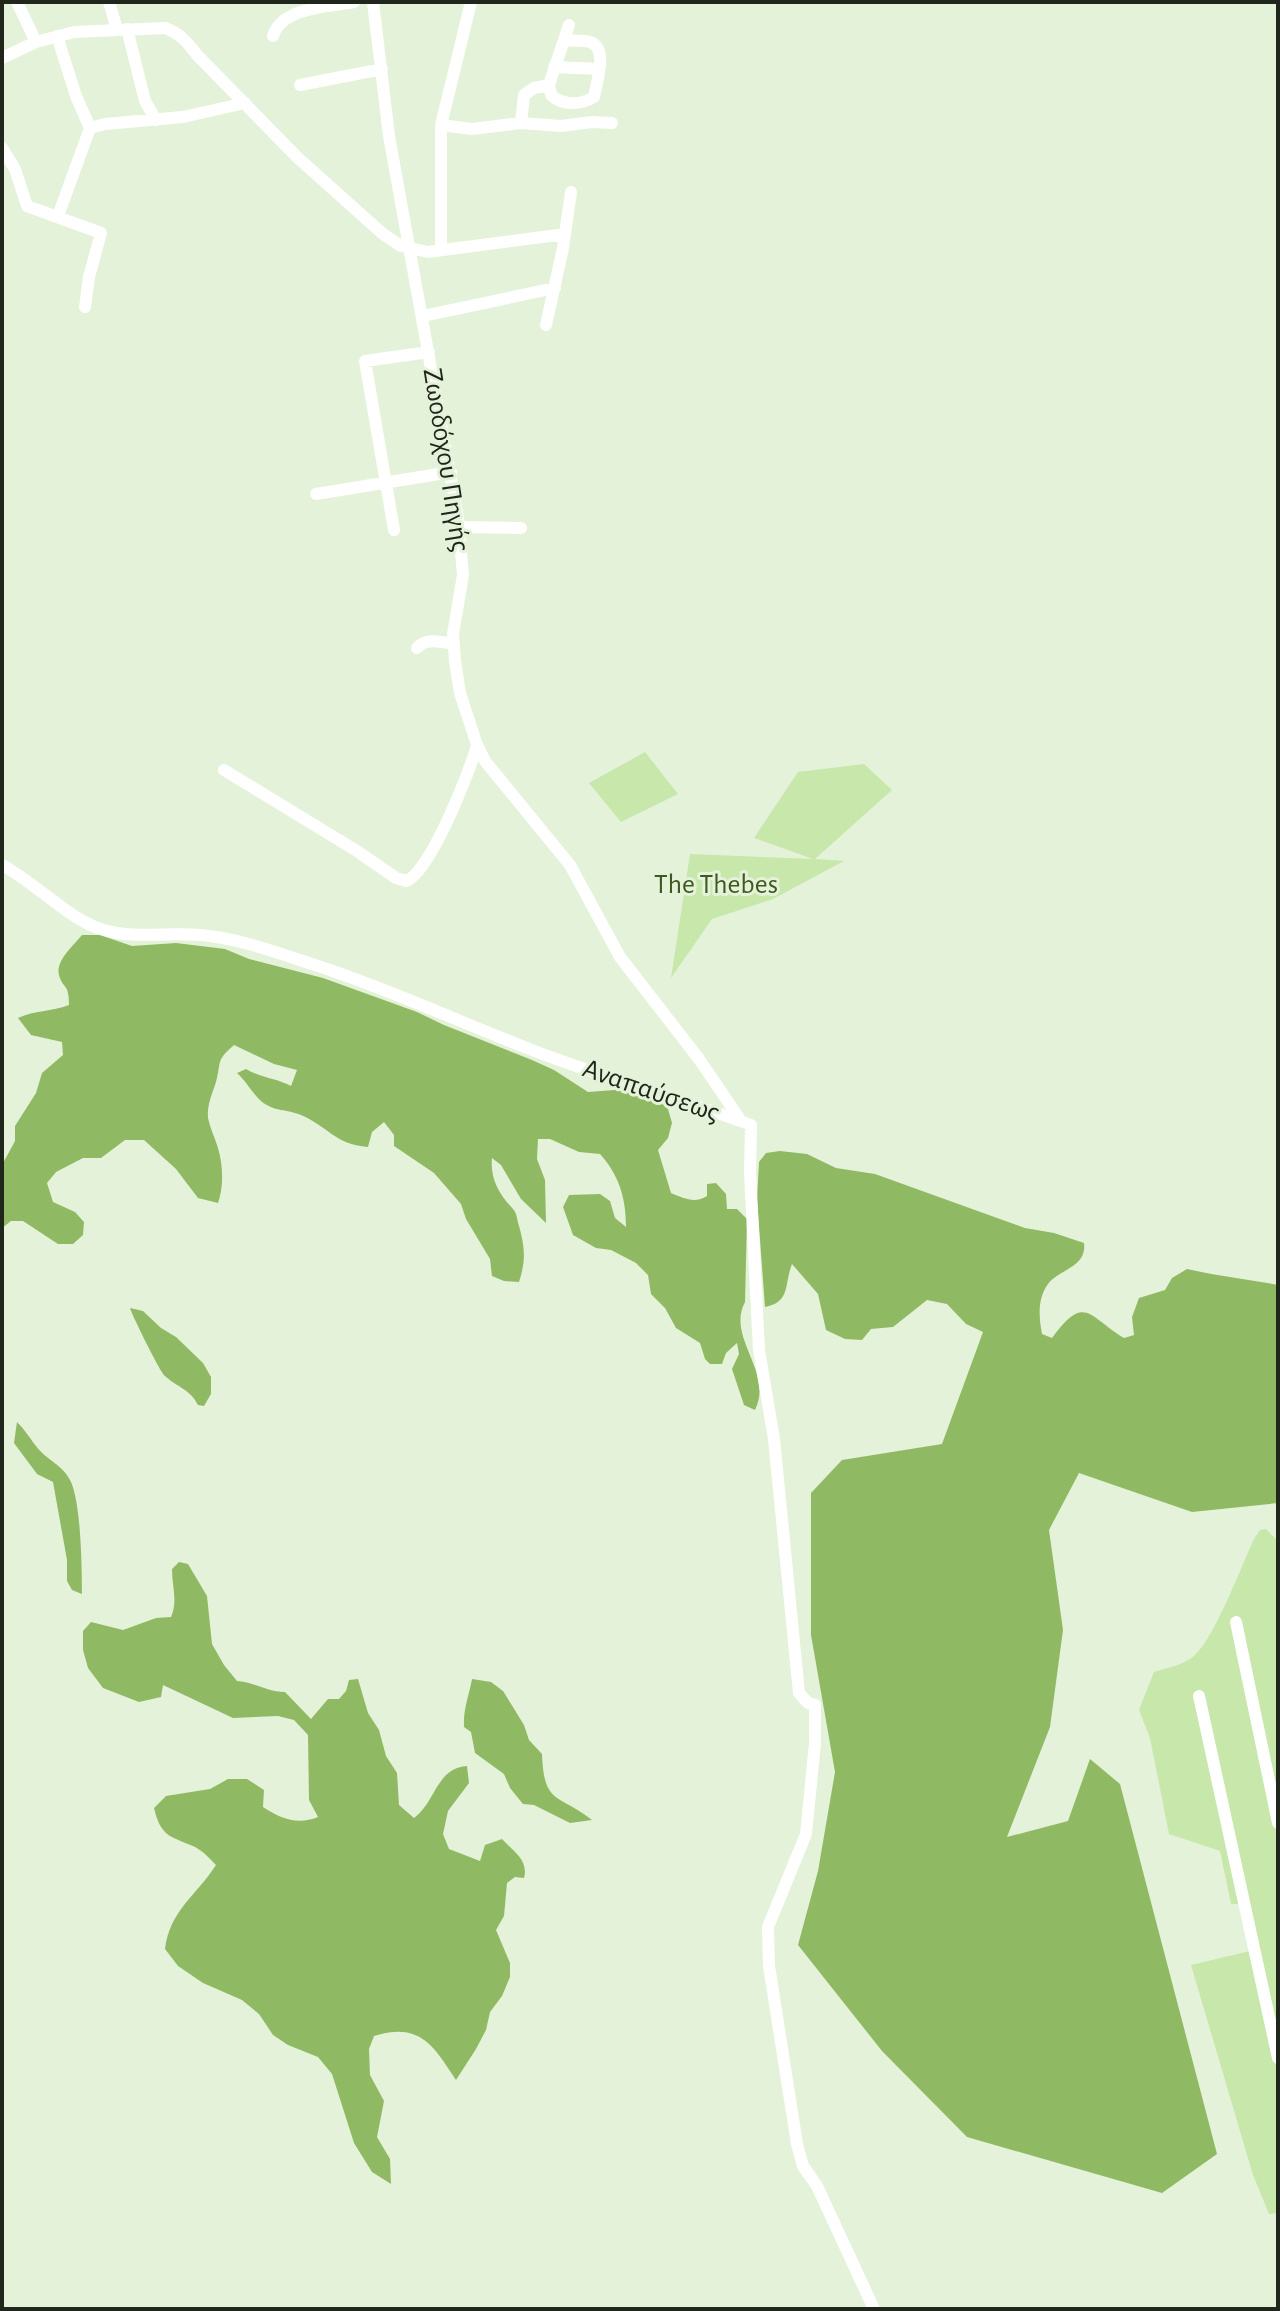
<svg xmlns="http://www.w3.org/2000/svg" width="1280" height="2311" viewBox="0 0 1280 2311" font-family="'Alegreya Sans',sans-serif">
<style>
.green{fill:#c7e7ab}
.forest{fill:#8fba63}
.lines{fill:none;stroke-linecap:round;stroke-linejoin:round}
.street{stroke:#fff;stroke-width:12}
.labels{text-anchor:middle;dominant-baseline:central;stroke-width:6;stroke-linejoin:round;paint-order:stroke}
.street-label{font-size:28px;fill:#21261d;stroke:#e5f2da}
.park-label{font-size:28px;fill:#3e5a1e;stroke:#e5f2da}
</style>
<rect width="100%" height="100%" fill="#e5f2da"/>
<path class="green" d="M 645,752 L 678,794 L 621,822 L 589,783 Z
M 864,764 L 892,790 L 815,859 L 844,861 L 773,899 L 712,919 L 671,978 L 690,854 L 813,859 L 754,838 L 798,772 Z
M 1266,1529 L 1278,1541 L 1278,2213 L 1269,2214 L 1253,2175 L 1191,1965 L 1250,1951 L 1240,1904 L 1231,1904 L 1220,1851 L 1169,1834 L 1150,1738 L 1139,1710 L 1154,1672 C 1167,1668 1183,1665 1194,1656 C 1214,1639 1242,1565 1254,1539 L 1260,1530 Z"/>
<path class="forest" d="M 82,935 L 100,935 L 132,946 L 176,943 L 225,949 L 249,959 L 323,978 L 417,1012 L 444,1025 L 532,1060 L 554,1070 L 588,1092 L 627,1089 L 655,1097 L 668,1109 L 672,1123 L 668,1138 L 658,1150 L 671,1193 C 683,1198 695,1204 707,1196 L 707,1184 L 716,1183 L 726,1194 L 727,1209 L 737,1209 L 747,1219 L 745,1302 C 726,1338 774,1372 755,1410 L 744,1405 L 732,1369 L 739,1354 L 737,1343 L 726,1353 L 722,1364 L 710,1364 L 705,1359 L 700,1343 L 676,1328 L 665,1308 L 651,1294 L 648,1275 L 636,1263 L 611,1250 L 596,1248 L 573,1235 L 563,1207 L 569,1195 L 600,1194 L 610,1201 L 615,1218 L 626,1227 C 626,1198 619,1175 600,1154 L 579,1152 L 550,1139 L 538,1139 L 537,1159 L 545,1180 L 546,1223 L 521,1199 L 501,1165 L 492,1158 C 490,1179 499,1194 513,1209 C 517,1213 517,1220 519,1226 C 525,1247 526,1261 519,1282 L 504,1281 L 492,1276 L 490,1259 L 466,1219 L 461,1204 L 434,1173 L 394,1146 L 394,1135 L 384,1122 L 372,1132 L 368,1147 C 334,1144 329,1127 301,1115 C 287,1109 274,1112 261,1101 C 253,1094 246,1081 237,1073 L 246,1069 C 261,1078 276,1078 291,1086 L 297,1070 L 274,1064 L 234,1045 C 215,1062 222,1060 216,1082 C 212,1095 207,1104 208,1118 C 210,1128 215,1138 218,1148 C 223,1165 224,1186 218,1203 L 198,1198 L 176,1169 L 144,1140 L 125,1140 L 101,1158 L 83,1158 L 56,1172 L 47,1183 L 53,1202 L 75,1212 L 84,1222 L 83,1235 L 73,1244 L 58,1244 L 23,1221 L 11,1221 L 2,1228 L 2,1165 L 15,1141 L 15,1126 L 36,1093 L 42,1073 L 63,1055 L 62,1042 L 31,1035 L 18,1018 C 35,1010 51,1012 69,1005 C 69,982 63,990 59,975 C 55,961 74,945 82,935 Z
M 780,1151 L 807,1154 L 836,1168 L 875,1174 L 1025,1228 L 1054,1233 L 1084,1243 C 1087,1268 1059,1269 1048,1284 C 1037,1299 1039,1318 1042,1334 L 1052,1338 C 1085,1293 1088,1316 1124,1338 L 1134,1335 L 1132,1317 L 1139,1298 L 1165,1290 L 1172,1278 L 1187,1269 C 1217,1276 1247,1279 1278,1285 L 1278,1503 L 1192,1512 L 1079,1473 L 1049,1530 L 1063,1630 L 1050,1727 L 1007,1837 L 1068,1821 L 1090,1759 L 1120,1784 L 1217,2154 L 1162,2193 L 967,2137 L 882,2051 L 798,1945 L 818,1871 L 835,1772 L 811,1635 L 811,1493 L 842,1460 L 942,1444 L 983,1332 L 966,1324 L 947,1304 L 927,1300 L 893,1327 L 871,1329 L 862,1340 L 845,1339 L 826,1330 L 818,1294 L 792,1264 C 784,1284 791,1302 765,1307 L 757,1199 L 759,1162 L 766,1153 Z
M 130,1308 L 143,1311 L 161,1328 L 176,1337 L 203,1363 L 211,1377 L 211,1394 L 204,1406 L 198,1405 C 190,1389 177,1387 165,1376 C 160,1372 131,1313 130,1308 Z
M 17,1422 C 25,1430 29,1437 36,1446 C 47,1461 63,1464 71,1482 C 81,1504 82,1569 82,1594 L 72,1590 L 67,1581 L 67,1560 L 53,1482 L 37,1474 L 14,1443 Z
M 179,1562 L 188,1564 L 207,1596 L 212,1644 L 224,1665 L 237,1681 C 254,1682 267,1692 285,1692 L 311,1719 L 328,1699 L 339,1699 L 346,1691 L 349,1680 L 358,1679 L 368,1713 L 379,1730 L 386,1756 L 397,1773 L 399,1805 L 414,1818 C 436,1802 436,1768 467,1766 L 469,1783 L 448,1811 L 443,1834 L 449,1849 L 480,1861 L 485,1845 L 502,1839 C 513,1851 529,1860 524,1878 L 515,1877 L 507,1883 L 504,1916 L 496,1930 L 510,1963 L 510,1977 L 502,1996 L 490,2012 L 486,2030 L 476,2049 L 456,2080 C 433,2045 420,2022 374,2036 L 369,2049 L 370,2075 L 384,2101 L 377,2137 L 390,2159 L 391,2184 L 372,2172 L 354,2143 L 332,2074 L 318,2057 L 288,2045 L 273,2035 L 259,2014 L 242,2000 L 203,1983 L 178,1966 L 165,1949 C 170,1910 196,1896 216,1865 C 210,1859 203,1851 195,1847 C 171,1836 161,1838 154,1808 L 166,1796 L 210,1789 L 228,1779 L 247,1779 L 264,1790 L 263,1807 C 281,1819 298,1825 318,1817 L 309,1800 L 308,1735 L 294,1720 L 278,1716 L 233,1718 L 163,1685 L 161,1697 L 139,1702 L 103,1688 L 88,1668 L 83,1650 L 83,1631 L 91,1622 L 123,1630 L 156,1618 L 171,1617 C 178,1601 172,1587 172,1569 Z
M 472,1679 L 491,1682 L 503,1691 L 524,1725 L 529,1740 L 542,1754 C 544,1806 558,1793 592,1820 L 570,1823 L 534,1805 L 523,1804 L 510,1788 L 504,1774 L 475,1753 L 471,1732 L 464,1727 C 463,1709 469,1696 472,1679 Z"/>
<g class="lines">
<path class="street" d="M 17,2 L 36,42
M 109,2 L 117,29
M 373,2 L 389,136 L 458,518 L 463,575 L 453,634 L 455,661 L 460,693 L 477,745 L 485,761 L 570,865 L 620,957 L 699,1059 L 741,1121
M 127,29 L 145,101 L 156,120
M 57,36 L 76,96 L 90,128
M 273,36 C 282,7 328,7 354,2
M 2,58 L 36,42 L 74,32 L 165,28 C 180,33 188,43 197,55 L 298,158 L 383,234 L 401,246 L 428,252 L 565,234
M 554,67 L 599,69
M 300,85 L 382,69
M 549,85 L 551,95 C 563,106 581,105 594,97 C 596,84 609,48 590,42 C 583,40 572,41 564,40
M 521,123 L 524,95 L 534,88 L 549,85 L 569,25
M 441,125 L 472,129 L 521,123 L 561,126 L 592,122 L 612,123
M 2,148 L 15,169 L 27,206 L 101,233 L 89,277 L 85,307
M 58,216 L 90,128 L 105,124 L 183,117 L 245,103
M 441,250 L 441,125 L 471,2
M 423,316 L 555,288
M 546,325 L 563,248 L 571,192
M 316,494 L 451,472
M 459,527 L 521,528
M 394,530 L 365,361 L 429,352
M 417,648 C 426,637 441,642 454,644
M 224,770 L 357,851 L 396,878 L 406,881 C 430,873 470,771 477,745
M 2,865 C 35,882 70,921 104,930 C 134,939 169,932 200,935 C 240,938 280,954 318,966 C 389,989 457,1021 527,1048 C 600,1077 677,1097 751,1125 L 750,1172 L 759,1350 L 774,1439 L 799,1693 L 808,1703 L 815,1705 L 815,1743 L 806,1834 L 768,1927 L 769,1966 L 797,2144 L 803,2166 L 817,2186 L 874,2309
M 1236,1622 L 1278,1823
M 1199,1696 L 1278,2058"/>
</g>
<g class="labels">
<g class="street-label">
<text transform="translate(446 460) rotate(81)">Ζωοδόχου Πηγής</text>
<text transform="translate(651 1091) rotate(19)">Αναπαύσεως</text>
</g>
<g class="park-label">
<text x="716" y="885">The Thebes</text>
</g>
</g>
<rect width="1280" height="2311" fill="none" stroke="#21261d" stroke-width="8"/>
</svg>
